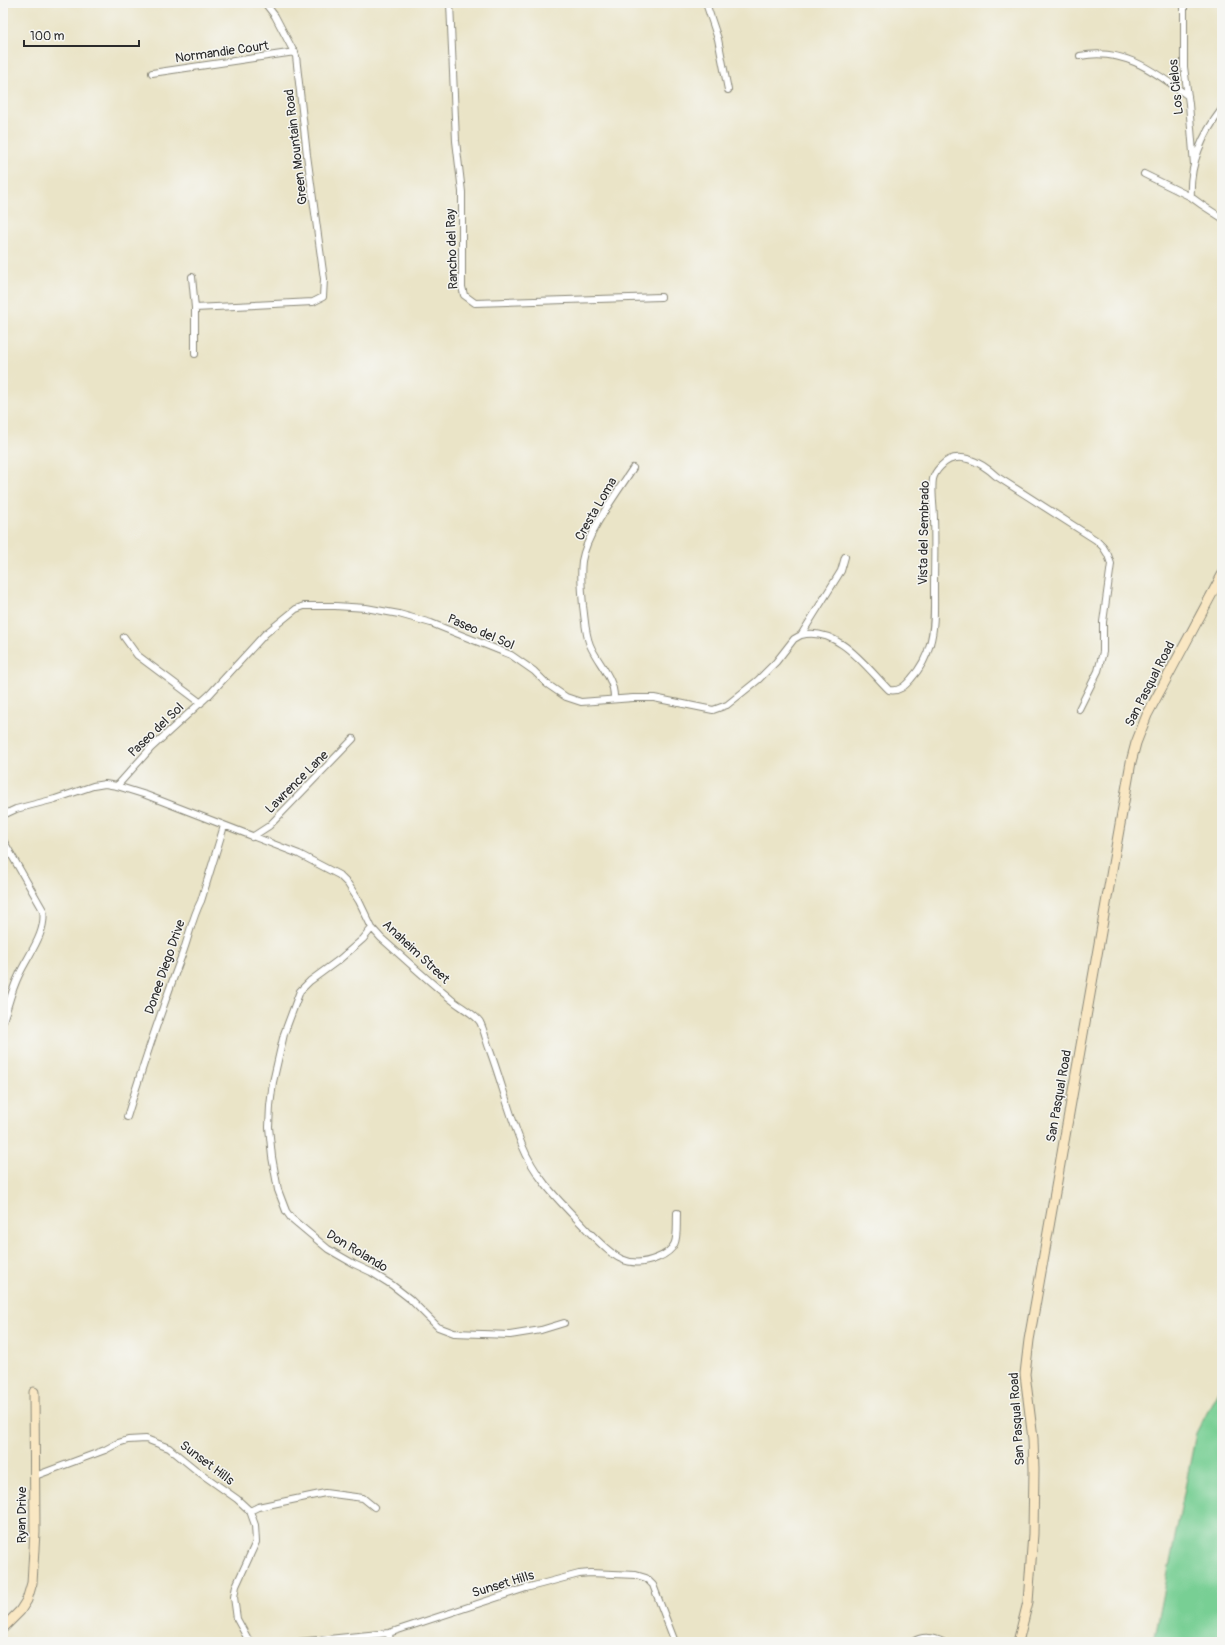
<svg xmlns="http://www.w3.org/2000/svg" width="1225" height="1645" viewBox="0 0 1225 1645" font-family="Pangolin,sans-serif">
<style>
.green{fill:#78cf94;stroke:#527d60}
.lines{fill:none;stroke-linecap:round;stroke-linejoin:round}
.street-casing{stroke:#8a8879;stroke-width:8}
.secondary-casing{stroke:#8a8879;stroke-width:11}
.street{stroke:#fff;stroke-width:6}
.secondary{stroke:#f9e7c3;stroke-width:9}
.labels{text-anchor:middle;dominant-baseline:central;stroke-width:3;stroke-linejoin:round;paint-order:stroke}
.street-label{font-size:13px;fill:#2b2b2b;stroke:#f6f6f2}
</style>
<rect width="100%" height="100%" fill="#f6f6f2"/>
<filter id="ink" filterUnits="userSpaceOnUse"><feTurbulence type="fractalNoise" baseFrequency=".025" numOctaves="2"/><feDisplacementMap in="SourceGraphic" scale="8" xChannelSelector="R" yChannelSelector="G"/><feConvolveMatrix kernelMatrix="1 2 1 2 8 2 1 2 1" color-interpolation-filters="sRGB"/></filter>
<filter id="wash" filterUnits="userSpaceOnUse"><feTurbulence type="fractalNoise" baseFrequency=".012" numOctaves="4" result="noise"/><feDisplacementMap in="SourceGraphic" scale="16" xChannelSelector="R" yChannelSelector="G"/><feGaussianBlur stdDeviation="0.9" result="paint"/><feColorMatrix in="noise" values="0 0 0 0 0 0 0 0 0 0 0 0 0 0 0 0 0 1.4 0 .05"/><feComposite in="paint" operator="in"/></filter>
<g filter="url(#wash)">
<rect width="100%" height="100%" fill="#eae4c7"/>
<path class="green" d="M 1222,1383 L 1222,1642 L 1154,1642 L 1196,1433 Z"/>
</g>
<g filter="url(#ink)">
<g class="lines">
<g class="street-casing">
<path id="street" d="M 450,3 L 456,141 L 462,192 L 462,287 L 464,295 L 475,303 L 661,297
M 706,3 L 718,39 L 728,90
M 1184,8 L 1184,67 L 1189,104 L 1194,165
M 1080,56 C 1124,47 1155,72 1188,96
M 152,73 L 295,52
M 1222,109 C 1203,134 1189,165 1191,197 L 1202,205 L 1222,218
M 1144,174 L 1191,197
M 192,277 L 195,308 L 195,354
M 195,308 L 313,302 L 323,297 L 324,279 L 307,155 L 296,56 L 275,16 L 265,3
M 801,635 C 838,626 866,667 889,690 C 899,692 905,686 911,679 C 920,669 927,656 930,644 C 935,627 934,607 934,589 C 934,566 935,542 934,519 C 934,508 931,490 933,479 C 934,475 938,469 941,466 C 957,448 982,463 996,476 L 1096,540 L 1103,547 L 1108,555 L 1111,564 L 1103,622 L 1103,652 L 1098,671 L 1079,709
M 124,637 L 137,655 L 201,703
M 614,699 C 615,678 598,664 590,645 C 585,633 585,619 583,606 C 582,591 580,576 582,561 C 587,532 617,493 633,468
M 117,786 L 151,748 L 210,694 L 265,634 L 296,609 L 304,606 L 335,606 L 366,608 L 399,614 L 431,623 L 511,655 L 534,671 L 547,684 L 566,697 L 581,702 L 633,698 L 654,698 L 713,710 L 727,705 L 758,680 L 776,662 L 794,639 L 801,635 L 841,571 L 845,557
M 3,815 L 16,809 L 55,799 L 93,786 L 105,784 L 117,786 L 146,795 L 299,854 L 339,875 L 348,884 L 359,901 L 372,928 L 381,938 C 405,959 427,980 452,1000 C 459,1006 476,1015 480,1022 C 484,1030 486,1040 489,1048 C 501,1080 509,1114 522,1145 C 537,1182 563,1204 590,1233 C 611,1254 626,1271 657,1258 C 681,1248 676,1236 677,1213
M 252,837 L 269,826 L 353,739
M 3,840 L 43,910 C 47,933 28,955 19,975 C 12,989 8,1006 3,1021
M 372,928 L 363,939 L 340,959 L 310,981 L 300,991 L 284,1034 L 273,1082 L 270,1106 L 269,1127 L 272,1157 L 278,1190 L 286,1211 L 291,1218 L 328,1249 L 354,1264 L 371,1272 L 392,1285 L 410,1299 L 438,1327 L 454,1333 L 510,1335 L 541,1330 L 564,1323
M 127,1117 C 144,1062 162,1008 182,955 C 189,937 192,918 201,901 L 224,826
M 35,1476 L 105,1450 L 118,1443 L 128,1440 L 146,1439 L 169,1448 L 196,1470 L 237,1499 L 250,1511 L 255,1525 L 256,1542 L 236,1586 L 234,1597 L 237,1619 L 249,1641 L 253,1642
M 250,1511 L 258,1507 L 325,1493 L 363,1498 L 374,1507
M 389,1633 L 390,1642
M 298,1642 L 389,1633 L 526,1588 L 579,1574 L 590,1573 L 636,1575 L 646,1578 L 653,1585 L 675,1642
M 913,1642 C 921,1636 934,1637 943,1642"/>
</g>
<g class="secondary-casing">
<path id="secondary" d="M 3,1628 L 20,1611 L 27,1600 L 32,1583 L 35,1532 L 34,1392
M 1018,1642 L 1028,1602 L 1033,1534 L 1034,1470 L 1033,1439 L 1025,1374 L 1029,1340 L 1131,762 L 1136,743 L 1147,715 L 1222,575"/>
</g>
<use href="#street" class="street"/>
<use href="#secondary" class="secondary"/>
</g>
</g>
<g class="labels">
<g class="street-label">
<text transform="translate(222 52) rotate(-8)">Normandie Court</text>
<text transform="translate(1176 87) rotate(-96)">Los Cielos</text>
<text transform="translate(296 147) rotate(-97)">Green Mountain Road</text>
<text transform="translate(452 249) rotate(-92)">Rancho del Ray</text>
<text transform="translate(596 509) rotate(-60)">Cresta Loma</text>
<text transform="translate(924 533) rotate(-89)">Vista del Sembrado</text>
<text transform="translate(481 632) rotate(23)">Paseo del Sol</text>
<text transform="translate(1150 684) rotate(-63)">San Pasqual Road</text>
<text transform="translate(156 730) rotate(-44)">Paseo del Sol</text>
<text transform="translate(297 782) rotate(-45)">Lawrence Lane</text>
<text transform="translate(416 952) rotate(43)">Anaheim Street</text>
<text transform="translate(165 967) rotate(-71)">Donee Diego Drive</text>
<text transform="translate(1059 1096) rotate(-80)">San Pasqual Road</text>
<text transform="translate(357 1251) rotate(31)">Don Rolando</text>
<text transform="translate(1017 1419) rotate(-94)">San Pasqual Road</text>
<text transform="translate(207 1463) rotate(37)">Sunset Hills</text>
<text transform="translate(22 1515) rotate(-90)">Ryan Drive</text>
<text transform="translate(503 1584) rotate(-17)">Sunset Hills</text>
</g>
</g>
<rect width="1225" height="1645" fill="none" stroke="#f6f6f2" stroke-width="16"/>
<path d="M24 40v6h115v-6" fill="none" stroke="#2b2b2b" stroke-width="2"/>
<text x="30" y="40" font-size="12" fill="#2b2b2b" stroke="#f6f6f2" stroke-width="3" paint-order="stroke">100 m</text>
</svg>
